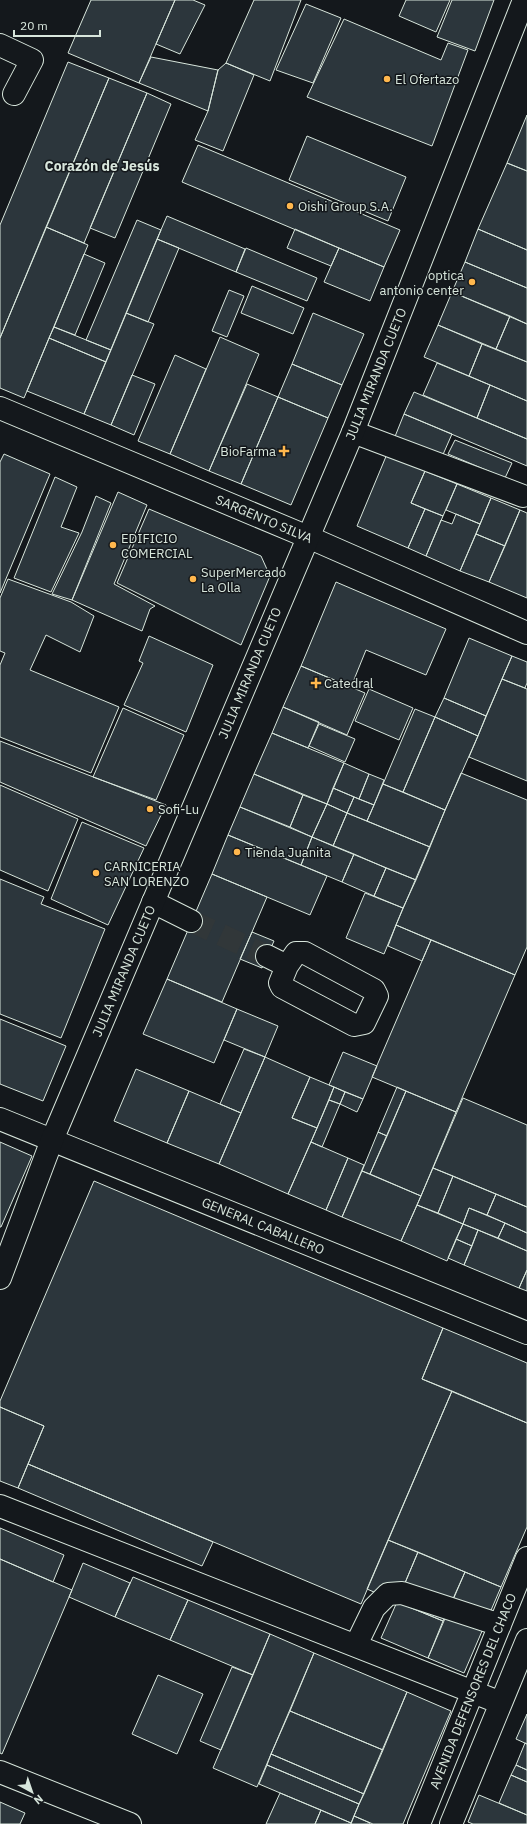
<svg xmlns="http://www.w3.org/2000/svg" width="527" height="1824" viewBox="0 0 527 1824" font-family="'IBM Plex Sans',sans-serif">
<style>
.building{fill:#2c363c;stroke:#d8e6dc}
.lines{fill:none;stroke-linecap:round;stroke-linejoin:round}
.minor-tunnel{stroke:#313739;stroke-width:22;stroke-dasharray:22 11;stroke-linecap:butt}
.minor-casing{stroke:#d8e6dc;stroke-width:24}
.highway-casing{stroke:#d8e6dc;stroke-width:24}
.minor{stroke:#14181c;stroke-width:22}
.highway{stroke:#14181c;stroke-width:22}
.poi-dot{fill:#ffb74d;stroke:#14181c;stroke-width:1.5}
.labels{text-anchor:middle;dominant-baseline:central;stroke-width:3;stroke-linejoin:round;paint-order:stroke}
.poi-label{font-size:13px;fill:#d8e6dc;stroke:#14181c;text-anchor:start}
.street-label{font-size:13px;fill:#d8e6dc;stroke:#14181c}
.neighbourhood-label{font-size:14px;font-weight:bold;fill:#d8e6dc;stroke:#14181c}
</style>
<rect width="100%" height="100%" fill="#14181c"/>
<path class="building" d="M 91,0 L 175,0 L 139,83 L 68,53 Z
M 175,0 L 193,0 L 205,5 L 180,54 L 156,44 Z
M 254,0 L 301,0 L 270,81 L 226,63 Z
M 406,0 L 450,0 L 436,32 L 399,16 Z
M 452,0 L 494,0 L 475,51 L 437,37 Z
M 306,4 L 341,18 L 313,83 L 276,70 Z
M 344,19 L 441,60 L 448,43 L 468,50 L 432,146 L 307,97 Z
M 151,57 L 218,70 L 208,111 L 139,83 Z
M 68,62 L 109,78 L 0,338 L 0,225 Z
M 226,63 L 254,75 L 223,151 L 195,140 L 208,111 L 218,70 Z
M 109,78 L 147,93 L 84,243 L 46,227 Z
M 147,93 L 171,104 L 115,238 L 90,228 Z
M 527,115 L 527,171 L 507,163 Z
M 307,136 L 406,177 L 388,221 L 289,180 Z
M 198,145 L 400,230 L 384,267 L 182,182 Z
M 507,163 L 527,171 L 527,250 L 478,229 Z
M 167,216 L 245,249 L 236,272 L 157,239 Z
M 137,220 L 161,230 L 111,350 L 86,340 Z
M 46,227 L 88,245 L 24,398 L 0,388 L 0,338 Z
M 295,229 L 339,248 L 331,266 L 287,248 Z
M 478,229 L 527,250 L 527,288 L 465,262 Z
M 157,239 L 179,248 L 148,322 L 126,313 Z
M 246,248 L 317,278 L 307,301 L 236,272 Z
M 339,248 L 384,267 L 370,301 L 324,282 Z
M 84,254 L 105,263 L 75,335 L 54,327 Z
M 465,262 L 527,288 L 527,324 L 452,292 Z
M 252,286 L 304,308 L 293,334 L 241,313 Z
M 229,290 L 244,296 L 227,337 L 212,331 Z
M 452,292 L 510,316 L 496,349 L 438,325 Z
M 126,313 L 154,324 L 111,425 L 84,414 Z
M 313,313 L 364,334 L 342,385 L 292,364 Z
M 510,316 L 527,324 L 527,362 L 496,349 Z
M 438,325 L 482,344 L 469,376 L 424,357 Z
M 54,327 L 111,350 L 106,362 L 49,338 Z
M 220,337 L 259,354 L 209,471 L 170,454 Z
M 49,338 L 106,362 L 84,414 L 27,391 Z
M 482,344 L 527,362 L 527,401 L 469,376 Z
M 175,355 L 206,369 L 170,454 L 138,441 Z
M 437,363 L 490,385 L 477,418 L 423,395 Z
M 292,364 L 342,385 L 328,418 L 278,397 Z
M 132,375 L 155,384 L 134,435 L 111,425 Z
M 247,384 L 278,397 L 241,484 L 209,471 Z
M 490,385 L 527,401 L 527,439 L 477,418 Z
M 414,392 L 527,439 L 527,466 L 404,414 Z
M 278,397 L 328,418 L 291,505 L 241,484 Z
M 404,414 L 452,434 L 441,459 L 394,439 Z
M 455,440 L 512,463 L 505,478 L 448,454 Z
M 4,454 L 50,474 L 0,593 L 0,462 Z
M 387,454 L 425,471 L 411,503 L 425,509 L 408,548 L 357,526 Z
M 425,471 L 457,484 L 443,516 L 411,503 Z
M 55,477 L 77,487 L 61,527 L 79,533 L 51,592 L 14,578 Z
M 457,484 L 491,498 L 480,524 L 446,510 Z
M 118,492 L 147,505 L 114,584 L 155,606 L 150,609 L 142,631 L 72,600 Z
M 96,496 L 111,503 L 72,600 L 52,594 L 82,532 Z
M 491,498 L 520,510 L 505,546 L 476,534 Z
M 149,509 L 261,556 L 270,576 L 241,645 L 117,583 Z
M 425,509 L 443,516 L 426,556 L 408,548 Z
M 520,510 L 527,513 L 527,598 L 489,582 Z
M 456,514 L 480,524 L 460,571 L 426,556 L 441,520 L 452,524 Z
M 476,534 L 505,546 L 489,582 L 460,571 Z
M 8,579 L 71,602 L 94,616 L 80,652 L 46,635 L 30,670 L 119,707 L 91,773 L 0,737 L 0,665 L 5,653 L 0,651 L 0,598 Z
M 336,582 L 446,629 L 426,675 L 366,650 L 351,687 L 301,666 Z
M 149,636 L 213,665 L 186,732 L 124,705 L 143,663 L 139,661 Z
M 469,638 L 512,656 L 486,716 L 444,698 Z
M 512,656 L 527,662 L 527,683 L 525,688 L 502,679 Z
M 301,666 L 365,693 L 347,735 L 283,707 Z
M 502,679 L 527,689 L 527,781 L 469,757 Z
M 369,689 L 413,708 L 399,740 L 355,721 Z
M 444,698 L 486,716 L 478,736 L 435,717 Z
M 283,707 L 319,722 L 308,748 L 272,733 Z
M 123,708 L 184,735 L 156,800 L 93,777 Z
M 415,709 L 435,717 L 403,792 L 383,784 Z
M 435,717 L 478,736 L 445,810 L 403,792 Z
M 319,724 L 355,739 L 345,762 L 309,746 Z
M 272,733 L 344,763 L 327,804 L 254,774 Z
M 0,741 L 166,805 L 146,846 L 0,782 Z
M 344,763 L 369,774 L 359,799 L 333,788 Z
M 461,773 L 527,800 L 527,947 L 515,975 L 396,925 Z
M 254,774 L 303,795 L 290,827 L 240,807 Z
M 369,774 L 384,780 L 374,805 L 359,799 Z
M 383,784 L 445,810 L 430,847 L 367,821 Z
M 0,785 L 78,819 L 48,891 L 0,870 Z
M 333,788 L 354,797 L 347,813 L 327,804 Z
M 303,795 L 327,804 L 312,837 L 290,827 Z
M 354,797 L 374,805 L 367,821 L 347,813 Z
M 327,804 L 347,813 L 333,846 L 312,837 Z
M 240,807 L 312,837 L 301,865 L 228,835 Z
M 347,813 L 430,847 L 416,880 L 333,846 Z
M 82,822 L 144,848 L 108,925 L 51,899 Z
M 228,835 L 327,876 L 310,915 L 212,874 Z
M 312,837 L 354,854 L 342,882 L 301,865 Z
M 354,854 L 386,868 L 374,896 L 342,882 Z
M 386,868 L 416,880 L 403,908 L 374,896 Z
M 212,874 L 267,897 L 222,1002 L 167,979 Z
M 0,879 L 44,897 L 41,904 L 105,929 L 61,1038 L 0,1014 Z
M 365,893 L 403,908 L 384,954 L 346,938 Z
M 396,925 L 431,940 L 422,961 L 388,946 Z
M 252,932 L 274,941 L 262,968 L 240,959 Z
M 431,940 L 515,975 L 456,1112 L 372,1077 Z
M 167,979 L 237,1009 L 214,1063 L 143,1034 Z
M 237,1009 L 278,1026 L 265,1057 L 224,1040 Z
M 0,1019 L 66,1046 L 43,1101 L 0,1084 Z
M 244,1049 L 265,1057 L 241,1113 L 220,1104 Z
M 343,1052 L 377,1066 L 363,1099 L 329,1085 Z
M 265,1057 L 310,1077 L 292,1118 L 317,1128 L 288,1194 L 219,1164 Z
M 136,1069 L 189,1091 L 167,1143 L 114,1121 Z
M 310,1077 L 334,1087 L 317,1128 L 292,1118 Z
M 334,1087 L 345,1092 L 340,1104 L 329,1100 Z
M 397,1087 L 406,1091 L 387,1136 L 378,1132 Z
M 189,1091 L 241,1113 L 219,1164 L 167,1143 Z
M 406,1091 L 456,1112 L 421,1196 L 370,1174 Z
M 345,1092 L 363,1099 L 357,1112 L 340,1104 Z
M 463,1098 L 527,1125 L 527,1207 L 433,1168 Z
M 329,1100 L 340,1104 L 322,1147 L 311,1142 Z
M 378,1132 L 387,1136 L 370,1174 L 362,1171 Z
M 0,1142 L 32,1156 L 1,1227 L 0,1227 Z
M 311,1142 L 348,1158 L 326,1210 L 288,1194 Z
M 348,1158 L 364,1165 L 342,1217 L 326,1210 Z
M 433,1168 L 453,1176 L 438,1213 L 417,1205 Z
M 362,1171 L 421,1196 L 401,1241 L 342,1217 Z
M 453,1176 L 496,1194 L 487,1215 L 469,1208 L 463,1224 L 438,1213 Z
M 94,1181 L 443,1328 L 422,1379 L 452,1391 L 361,1604 L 28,1464 L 44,1426 L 0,1407 L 0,1401 Z
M 496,1194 L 527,1207 L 527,1233 L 487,1215 Z
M 417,1205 L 463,1224 L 447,1261 L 401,1241 Z
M 469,1208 L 505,1223 L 498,1238 L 463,1224 Z
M 505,1223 L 527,1233 L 527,1251 L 498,1238 Z
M 463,1224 L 478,1230 L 472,1246 L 456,1239 Z
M 478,1230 L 527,1251 L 527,1270 L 519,1288 L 464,1265 Z
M 456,1239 L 472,1246 L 464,1265 L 448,1258 Z
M 527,1270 L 527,1291 L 519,1288 Z
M 443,1328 L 527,1363 L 527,1423 L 422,1379 Z
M 452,1391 L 527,1423 L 527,1527 L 501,1587 L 388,1540 Z
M 0,1407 L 44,1426 L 18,1488 L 0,1481 Z
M 28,1464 L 213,1542 L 202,1566 L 18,1488 Z
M 0,1528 L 64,1555 L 53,1582 L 0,1559 Z
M 388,1540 L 418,1552 L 397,1602 L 367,1589 Z
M 418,1552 L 465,1572 L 443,1621 L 397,1602 Z
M 0,1559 L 72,1590 L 2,1754 L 0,1753 Z
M 83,1563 L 130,1583 L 115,1617 L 69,1597 Z
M 465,1572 L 501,1587 L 464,1673 L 428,1658 Z
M 133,1577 L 188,1600 L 170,1640 L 115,1617 Z
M 188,1600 L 270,1634 L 253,1675 L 170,1640 Z
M 397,1602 L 443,1621 L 428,1658 L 381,1638 Z
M 270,1634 L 314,1653 L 257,1787 L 213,1768 Z
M 314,1653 L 407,1692 L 383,1750 L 290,1711 Z
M 232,1667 L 253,1675 L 221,1750 L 200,1741 Z
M 158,1675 L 203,1694 L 177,1754 L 132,1734 Z
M 407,1692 L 451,1711 L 403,1824 L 373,1824 L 354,1816 Z
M 290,1711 L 383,1750 L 364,1794 L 271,1754 Z
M 527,1714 L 527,1744 L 516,1739 Z
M 525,1743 L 527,1744 L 527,1770 L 516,1765 Z
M 271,1754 L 364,1794 L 359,1804 L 267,1765 Z
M 267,1765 L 359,1804 L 351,1823 L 259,1784 Z
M 516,1765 L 527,1770 L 527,1782 L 511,1775 Z
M 511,1775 L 527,1782 L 527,1815 L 499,1803 Z
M 280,1793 L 321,1810 L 315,1824 L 266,1824 Z
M 479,1795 L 527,1815 L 527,1824 L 473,1824 L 468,1822 Z
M 0,1802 L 25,1813 L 20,1824 L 0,1824 Z
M 321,1810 L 351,1823 L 351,1824 L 315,1824 Z
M 354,1816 L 370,1823 L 370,1824 L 351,1824 Z"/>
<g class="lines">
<path class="minor-tunnel" d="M 191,921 L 267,956"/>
<g class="minor-casing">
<path id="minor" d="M 0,45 L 32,60 L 14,94
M 0,408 L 308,537 L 527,633
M 353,432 L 523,496
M 153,902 L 191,921
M 296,953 L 305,953 L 374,990 L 377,996 L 364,1023 L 354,1025 L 282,987 L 280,983 L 287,966 Z
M 267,956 L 287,966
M 0,1119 L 527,1333
M 0,1506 L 501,1703
M 356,1645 L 374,1608 L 388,1594 L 402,1593 L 500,1625
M 0,1772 L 130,1824
M 419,1824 L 527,1558
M 451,1824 L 527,1640"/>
</g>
<g class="highway-casing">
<path id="highway" d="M 0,1278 L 52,1140 L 353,432 L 524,0"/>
</g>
<use href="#minor" class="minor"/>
<use href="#highway" class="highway"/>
</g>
<g class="poi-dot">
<circle cx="387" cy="79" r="4"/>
<circle cx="290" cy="206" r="4"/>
<circle cx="472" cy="282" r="4"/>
<path d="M282 445h4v4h4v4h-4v4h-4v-4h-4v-4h4z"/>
<circle cx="113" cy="545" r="4"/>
<circle cx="193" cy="579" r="4"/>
<path d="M314 677h4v4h4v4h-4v4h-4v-4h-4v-4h4z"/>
<circle cx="150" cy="809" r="4"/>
<circle cx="237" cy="852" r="4"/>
<circle cx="96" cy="873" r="4"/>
</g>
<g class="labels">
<g class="poi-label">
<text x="395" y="79">El Ofertazo</text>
<text x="298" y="206">Oishi Group S.A.</text>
<text x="464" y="275" text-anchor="end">optica<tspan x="464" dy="15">antonio center</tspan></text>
<text x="276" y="451" text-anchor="end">BioFarma</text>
<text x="121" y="538">EDIFICIO<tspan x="121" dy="15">COMERCIAL</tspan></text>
<text x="201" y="572">SuperMercado<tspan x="201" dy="15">La Olla</tspan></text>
<text x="324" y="683">Catedral</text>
<text x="158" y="809">Sofi-Lu</text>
<text x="245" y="852">Tienda Juanita</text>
<text x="104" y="866">CARNICERIA<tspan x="104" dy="15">SAN LORENZO</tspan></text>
</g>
<g class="street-label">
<text transform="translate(376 374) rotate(-68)">JULIA MIRANDA CUETO</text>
<text transform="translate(264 519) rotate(23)">SARGENTO SILVA</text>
<text transform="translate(250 673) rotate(-67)">JULIA MIRANDA CUETO</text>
<text transform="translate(124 971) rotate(-67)">JULIA MIRANDA CUETO</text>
<text transform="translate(263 1226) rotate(22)">GENERAL CABALLERO</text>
<text transform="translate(473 1691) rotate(-68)">AVENIDA DEFENSORES DEL CHACO</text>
</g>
<g class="neighbourhood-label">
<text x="102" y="166">Corazón de Jesús</text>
</g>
</g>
<g transform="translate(32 1792) rotate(140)" stroke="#14181c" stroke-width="3" paint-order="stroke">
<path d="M0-3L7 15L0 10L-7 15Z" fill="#d8e6dc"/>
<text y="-6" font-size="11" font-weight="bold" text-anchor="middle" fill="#d8e6dc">N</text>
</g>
<path d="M14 30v6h86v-6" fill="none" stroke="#d8e6dc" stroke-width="2"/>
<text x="20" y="30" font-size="12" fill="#d8e6dc" stroke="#14181c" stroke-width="3" paint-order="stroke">20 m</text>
</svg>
